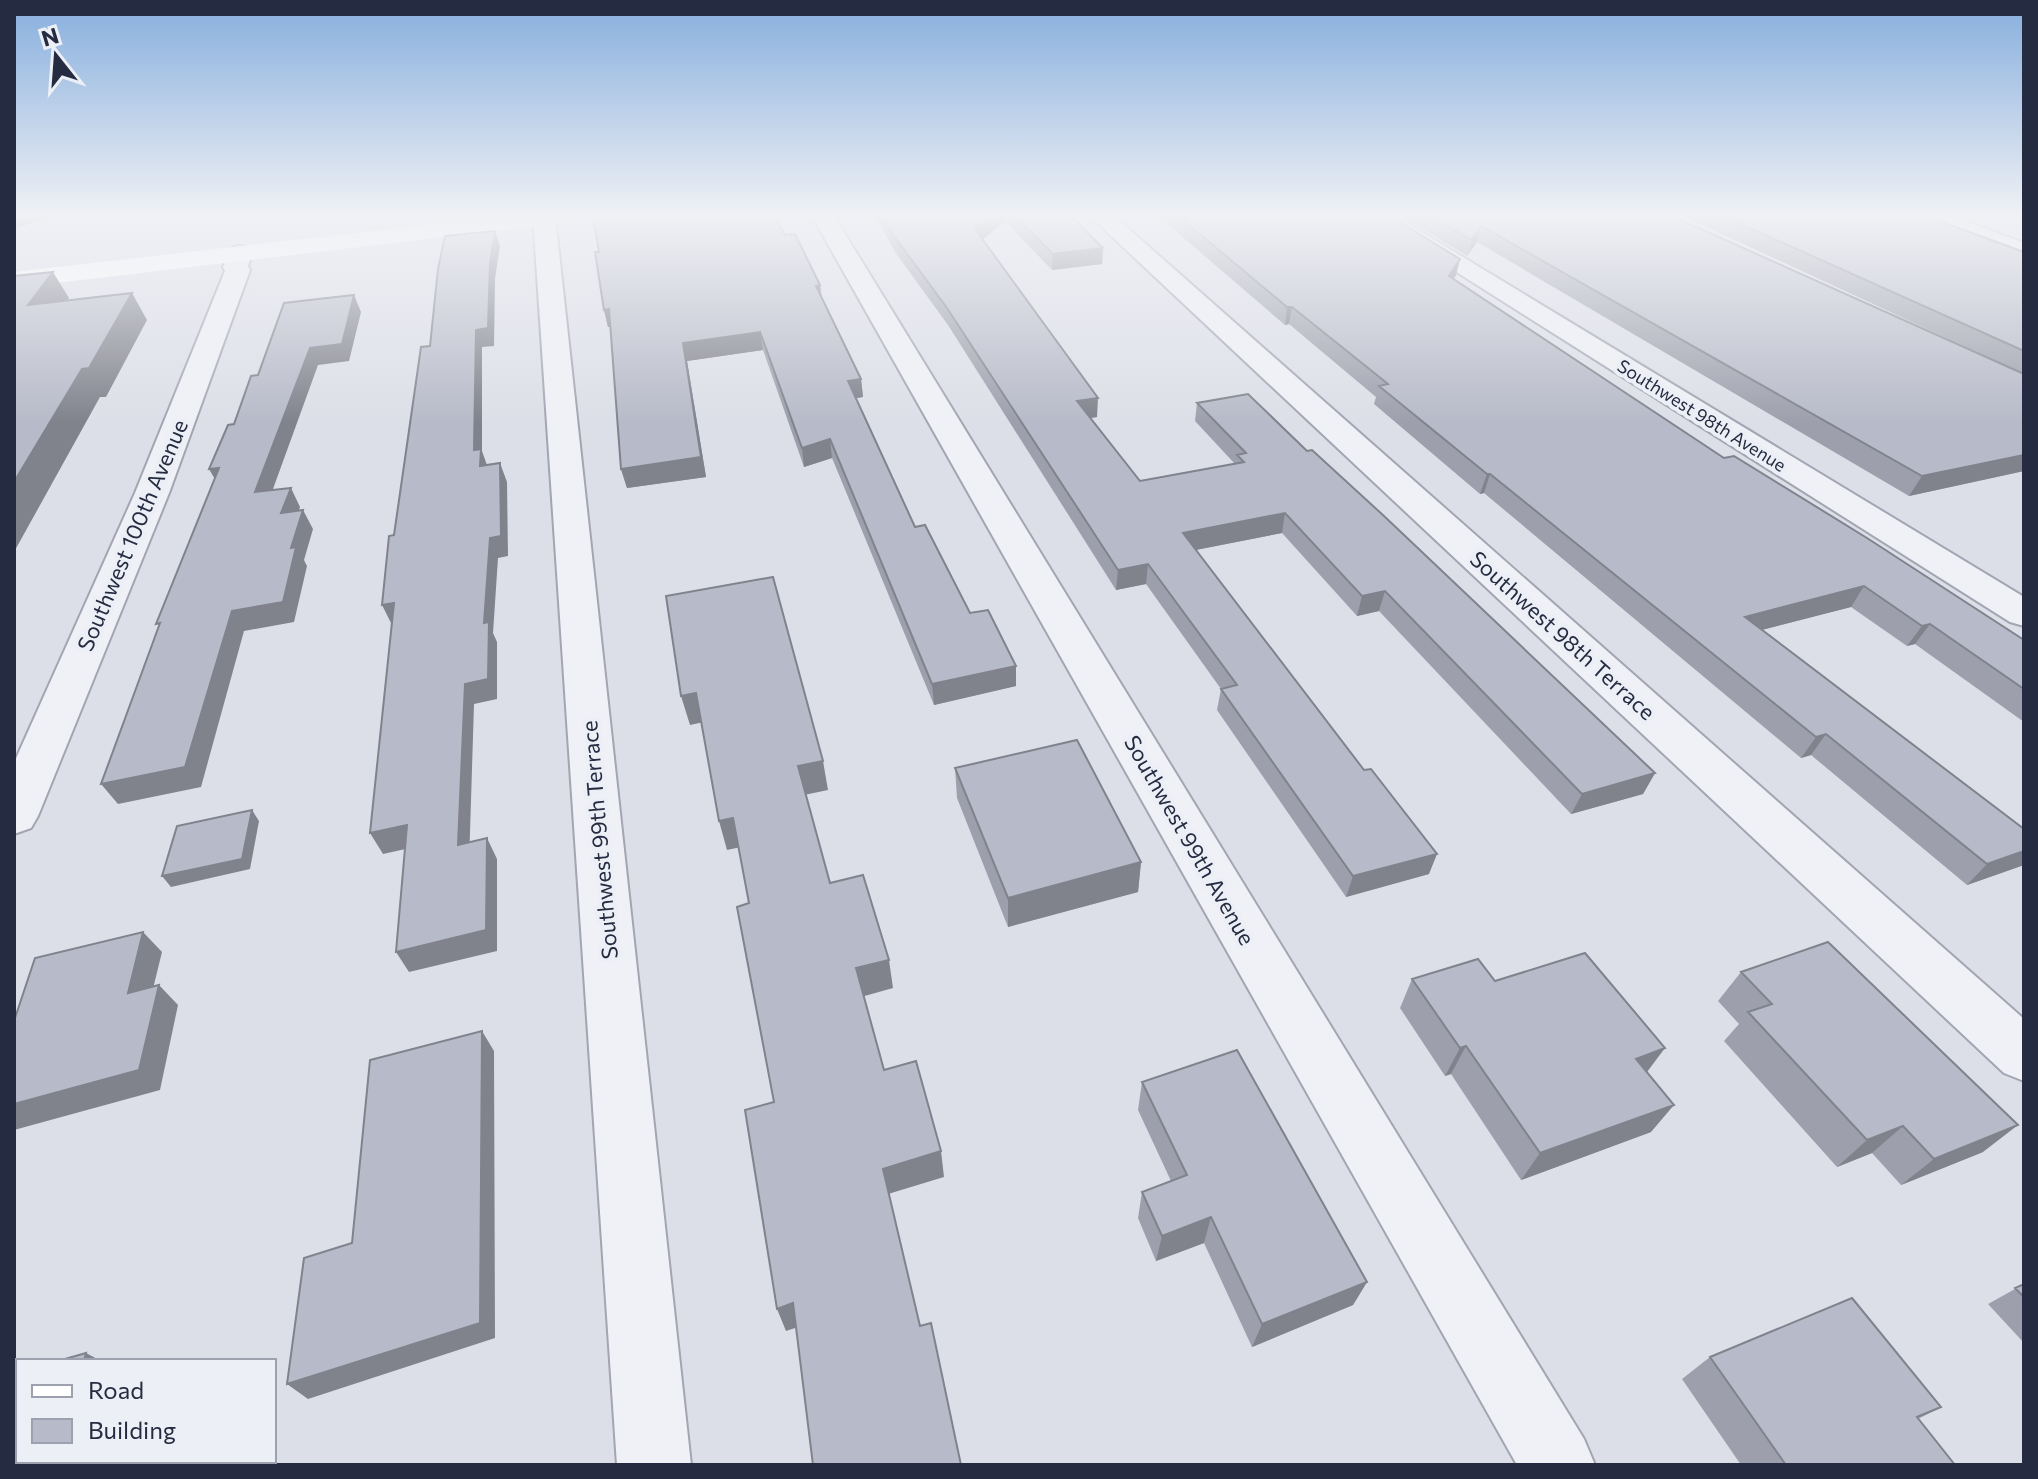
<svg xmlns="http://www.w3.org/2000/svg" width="2038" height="1479" viewBox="0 0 2038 1479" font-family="Commissioner,sans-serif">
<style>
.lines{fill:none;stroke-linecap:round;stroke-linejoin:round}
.street-casing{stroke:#a2a5b2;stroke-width:4}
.street{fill:#f0f1f6;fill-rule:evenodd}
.secondary{fill:#fff;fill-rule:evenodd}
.wall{fill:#9da0ac}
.shaded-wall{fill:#80828c}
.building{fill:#b7bac8;stroke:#80828c;stroke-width:2}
.labels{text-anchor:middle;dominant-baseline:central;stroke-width:8;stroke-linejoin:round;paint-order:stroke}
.far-street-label{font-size:18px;fill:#252b40;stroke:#eceff6}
.street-label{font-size:22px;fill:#252b40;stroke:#eceff6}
</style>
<rect width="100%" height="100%" fill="#dddfe8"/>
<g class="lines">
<g class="street-casing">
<path id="street" d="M 533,216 L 555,216 L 691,1465 L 617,1465 Z
M 812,216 L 834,216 L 1584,1439 L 1595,1465 L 1517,1465 Z
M 1090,216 L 1114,216 L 2024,1019 L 2024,1081 L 2004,1073 Z
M 1368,216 L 1395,216 L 2024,597 L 2024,626 L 2010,622 Z
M 1921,216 L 1952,216 L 2024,243 L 2024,258 L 1924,221 Z
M 240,246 L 248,248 L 252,253 L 248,266 L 250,270 L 169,493 L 38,816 L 31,828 L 14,834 L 14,763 L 135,493 L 225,271 L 223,267 L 232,248 Z"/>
</g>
<use href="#street" class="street"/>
<path class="secondary" d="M 504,216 L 573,216 L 562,223 L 14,288 L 14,272 Z"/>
</g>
<path class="wall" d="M 875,216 L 1071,216 L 1103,248 L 1102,264 L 1052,270 L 1005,221 L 983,239 L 1097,417 L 1090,418 L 1140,481 L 1235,464 L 1195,421 L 1197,403 L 1307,451 L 1655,773 L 1643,794 L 1571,814 L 1379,611 L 1357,616 L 1282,533 L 1196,550 L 1429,874 L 1346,897 L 1217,710 L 1221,689 L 1146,584 L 1116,590 L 948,325 L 895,252 Z
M 1158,216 L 1390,216 L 1460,259 L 1456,275 L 1453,279 L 1724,458 L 2024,640 L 2024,722 L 1915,644 L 1907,646 L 1851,607 L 1762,630 L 2024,829 L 2024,865 L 1967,885 L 1811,755 L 1801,758 L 1484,493 L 1480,494 L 1374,404 L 1376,397 L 1289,324 L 1285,325 Z
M 1401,216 L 1672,216 L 2024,374 L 2024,471 L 1909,496 L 1477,242 L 1467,256 Z
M 1683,216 L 1926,216 L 2024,252 L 2024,374 Z
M 785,235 L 820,285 L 822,299 L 861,379 L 863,397 L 856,398 L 915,527 L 970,613 L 1016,666 L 1016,686 L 934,705 L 832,458 L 804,467 L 763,350 L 687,361 L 706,477 L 627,488 L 621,469 L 610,327 L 608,327 L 604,310 Z
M 955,768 L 1141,862 L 1138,892 L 1008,927 L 957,798 Z
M 1741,972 L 1983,1152 L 1901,1185 L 1872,1153 L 1837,1167 L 1724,1041 L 1739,1024 L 1718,1001 Z
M 1412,979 L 1647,1072 L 1651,1132 L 1521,1180 L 1451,1074 L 1445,1076 L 1400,1008 Z
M 1142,1082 L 1367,1282 L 1353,1305 L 1252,1347 L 1204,1243 L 1156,1261 L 1138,1218 L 1142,1192 L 1171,1181 L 1138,1110 Z
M 2024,1284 L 2024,1343 L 1988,1304 Z
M 1710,1357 L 1941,1407 L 1918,1419 L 1955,1465 L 1741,1465 L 1682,1379 Z"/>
<path class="shaded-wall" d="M 14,216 L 52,216 L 14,229 Z
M 991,216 L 1005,216 L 1005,221 L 976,245 L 975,229 Z
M 1481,226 L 1477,242 L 1467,256 L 1472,240 Z
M 495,231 L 500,246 L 495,279 L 494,346 L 482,347 L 482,451 L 488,468 L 487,485 L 474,450 L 476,330 L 490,263 Z
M 1103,248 L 1102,264 L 1052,270 L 1053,254 Z
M 1460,259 L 1456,275 L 1445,293 L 1449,276 Z
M 53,272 L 69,298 L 45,332 L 28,305 Z
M 820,285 L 822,302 L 816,286 Z
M 132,293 L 147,320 L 106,397 L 100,397 L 14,552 L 14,482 L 82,369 Z
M 354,295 L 361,312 L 349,361 L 318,365 L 265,511 L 255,492 L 310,348 Z
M 1287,307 L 1292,307 L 1289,324 L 1285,325 Z
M 609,309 L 613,326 L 608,327 L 604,310 Z
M 760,332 L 763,350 L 687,361 L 706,477 L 627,488 L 621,469 L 683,343 Z
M 861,379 L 863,397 L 850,399 L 848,381 Z
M 1098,398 L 1097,417 L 1076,420 L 1077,401 Z
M 830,439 L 832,458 L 804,467 L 802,448 Z
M 2024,455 L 2024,471 L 1909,496 L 1922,476 Z
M 500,463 L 507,482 L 508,556 L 498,558 L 493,633 L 497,642 L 497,699 L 474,704 L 469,865 L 458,845 L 465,684 L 490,538 Z
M 219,468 L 220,488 L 209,469 Z
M 1487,474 L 1490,474 L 1484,493 L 1480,494 Z
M 291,488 L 300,507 L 292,532 L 281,513 Z
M 303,510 L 313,529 L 304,560 L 307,566 L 294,622 L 244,631 L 201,787 L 118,804 L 101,784 L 232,611 L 291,548 Z
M 1285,513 L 1282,533 L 1180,553 L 1183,533 Z
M 1148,564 L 1146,584 L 1116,590 L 1118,570 Z
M 1864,586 L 1851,607 L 1734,637 L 1745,617 Z
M 1385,591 L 1379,611 L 1357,616 L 1362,596 Z
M 394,603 L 392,625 L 382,605 Z
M 1930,624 L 1915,644 L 1907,646 L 1922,626 Z
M 1016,666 L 1016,686 L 934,705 L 932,684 Z
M 696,693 L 704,722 L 690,725 L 681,696 Z
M 1826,734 L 1811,755 L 1801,758 L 1816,737 Z
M 823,761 L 828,790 L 804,795 L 798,766 Z
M 1655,773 L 1643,794 L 1571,814 L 1582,794 Z
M 252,810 L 259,821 L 250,869 L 171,887 L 162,876 Z
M 733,818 L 741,847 L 727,850 L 719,821 Z
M 407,825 L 419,846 L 383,854 L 370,833 Z
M 487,838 L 497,859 L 497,951 L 409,972 L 396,952 Z
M 2024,851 L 2024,865 L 1967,885 L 1987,864 Z
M 1437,854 L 1429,874 L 1346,897 L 1353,876 Z
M 1141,862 L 1138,892 L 1008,927 L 1008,898 Z
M 143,932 L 162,952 L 147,1013 L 128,993 Z
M 889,960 L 893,988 L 861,997 L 856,968 Z
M 159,985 L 178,1005 L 160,1090 L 14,1130 L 14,1104 Z
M 482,1031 L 494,1051 L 495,1338 L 308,1399 L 287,1384 Z
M 1466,1046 L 1451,1074 L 1445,1076 L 1460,1048 Z
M 1665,1048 L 1644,1076 L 1636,1059 Z
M 1674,1105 L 1651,1132 L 1521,1180 L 1540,1153 Z
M 2018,1125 L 1983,1152 L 1901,1185 L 1934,1159 Z
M 1903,1126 L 1872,1153 L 1837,1167 L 1867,1140 Z
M 941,1151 L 944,1177 L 888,1194 L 883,1169 Z
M 1211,1217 L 1204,1243 L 1156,1261 L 1162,1236 Z
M 1367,1282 L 1353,1305 L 1252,1347 L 1262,1324 Z
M 793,1303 L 801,1326 L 786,1331 L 777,1309 Z
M 86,1353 L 101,1361 L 84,1361 Z
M 58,1461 L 104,1461 L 103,1465 L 57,1465 Z"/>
<path class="building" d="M 593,216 L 774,216 L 785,235 L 795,234 L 820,285 L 816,286 L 861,379 L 848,381 L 915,527 L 925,525 L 970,613 L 988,610 L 1016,666 L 932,684 L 830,439 L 802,448 L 760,332 L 683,343 L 701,457 L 621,469 L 609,309 L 604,310 L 595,252 L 599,252 Z
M 882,216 L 991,216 L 975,229 L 1098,398 L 1077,401 L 1140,481 L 1244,462 L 1237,455 L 1246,453 L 1197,403 L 1248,394 L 1307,451 L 1312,450 L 1384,516 L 1655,773 L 1582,794 L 1385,591 L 1362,596 L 1285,513 L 1183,533 L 1364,770 L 1371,769 L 1437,854 L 1353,876 L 1221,689 L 1237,685 L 1148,564 L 1118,570 L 947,308 L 894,236 Z
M 1015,216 L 1071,216 L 1103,248 L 1053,254 Z
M 1178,216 L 1390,216 L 1460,259 L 1449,276 L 1724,458 L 1734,456 L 1867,538 L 2024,640 L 2024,689 L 1930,624 L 1922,626 L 1864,586 L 1745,617 L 2024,829 L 2024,851 L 1987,864 L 1826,734 L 1816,737 L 1490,474 L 1487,474 L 1379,386 L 1388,384 L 1292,307 L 1287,307 Z
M 1430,216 L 1672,216 L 2024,374 L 2024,455 L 1922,476 L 1481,226 L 1472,240 Z
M 1723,216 L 1926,216 L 2024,252 L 2024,351 Z
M 495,231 L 490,263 L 488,328 L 476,330 L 474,450 L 481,449 L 480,466 L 500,463 L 501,536 L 490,538 L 484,623 L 489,622 L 488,679 L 465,684 L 458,845 L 487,838 L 486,930 L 396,952 L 407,825 L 370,833 L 394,603 L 382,605 L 389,536 L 394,535 L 421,347 L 430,346 L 438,269 L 445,236 Z
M 53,272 L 28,305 L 132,293 L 89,368 L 82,369 L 14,482 L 14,276 Z
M 354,295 L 342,344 L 310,348 L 255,492 L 291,488 L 281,513 L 303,510 L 291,548 L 296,547 L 283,602 L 232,611 L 185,767 L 101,784 L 160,623 L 156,624 L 219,468 L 209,469 L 228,425 L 234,424 L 251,376 L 258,375 L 284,303 Z
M 773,577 L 823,761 L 798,766 L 830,883 L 863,875 L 889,960 L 856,968 L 884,1070 L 916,1061 L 941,1151 L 883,1169 L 920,1326 L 931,1323 L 961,1465 L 813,1465 L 793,1303 L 777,1309 L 745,1110 L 774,1102 L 737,907 L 749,903 L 733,818 L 719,821 L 696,693 L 681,696 L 666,596 Z
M 1077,740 L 1141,862 L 1008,898 L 955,768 Z
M 252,810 L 242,859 L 162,876 L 177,826 Z
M 143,932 L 128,993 L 159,985 L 139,1070 L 14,1104 L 14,1021 L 35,958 Z
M 1828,942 L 2018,1125 L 1934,1159 L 1903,1126 L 1867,1140 L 1748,1012 L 1772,1004 L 1741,972 Z
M 1585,953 L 1665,1048 L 1636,1059 L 1674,1105 L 1540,1153 L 1466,1046 L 1460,1048 L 1412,979 L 1478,959 L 1495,981 Z
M 482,1031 L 480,1323 L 287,1384 L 304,1258 L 352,1243 L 370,1060 Z
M 1237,1050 L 1367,1282 L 1262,1324 L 1211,1217 L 1162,1236 L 1142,1192 L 1187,1175 L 1142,1082 Z
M 2024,1284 L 2024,1297 L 2015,1288 Z
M 1852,1298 L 1941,1407 L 1917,1417 L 1955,1465 L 1786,1465 L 1710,1357 Z
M 86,1353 L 84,1361 L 58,1361 Z
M 18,1373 L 18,1461 L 58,1461 L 57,1465 L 14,1465 L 14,1374 Z"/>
<linearGradient id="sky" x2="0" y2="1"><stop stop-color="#86aedd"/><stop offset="0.51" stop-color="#f0f1f5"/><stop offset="1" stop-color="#f0f1f5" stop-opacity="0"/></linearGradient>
<rect width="2038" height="423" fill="url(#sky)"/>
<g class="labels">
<g class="far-street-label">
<text transform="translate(1702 415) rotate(32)">Southwest 98th Avenue</text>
</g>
<g class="street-label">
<text transform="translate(132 535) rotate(-67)">Southwest 100th Avenue</text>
<text transform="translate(1563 635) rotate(42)">Southwest 98th Terrace</text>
<text transform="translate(599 840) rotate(-95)">Southwest 99th Terrace</text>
<text transform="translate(1190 840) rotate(60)">Southwest 99th Avenue</text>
</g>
</g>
<rect width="2038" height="1479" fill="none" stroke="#252b40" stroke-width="32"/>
<rect x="16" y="1359" width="260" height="104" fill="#eceff6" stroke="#9ca1ad" stroke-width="2"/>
<rect x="32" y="1385" width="40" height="12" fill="#ffffff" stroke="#9ca1ad" stroke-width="2"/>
<text x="88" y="1399" font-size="24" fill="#252b40">Road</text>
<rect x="32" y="1419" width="40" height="24" fill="#b7bac8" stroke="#9ca1ad" stroke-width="2"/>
<text x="88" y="1439" font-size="24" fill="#252b40">Building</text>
<g transform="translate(56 56) rotate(343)" stroke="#eceff6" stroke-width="6" paint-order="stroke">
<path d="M0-6L14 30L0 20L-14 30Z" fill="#252b40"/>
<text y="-12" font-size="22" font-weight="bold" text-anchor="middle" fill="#252b40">N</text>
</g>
</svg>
